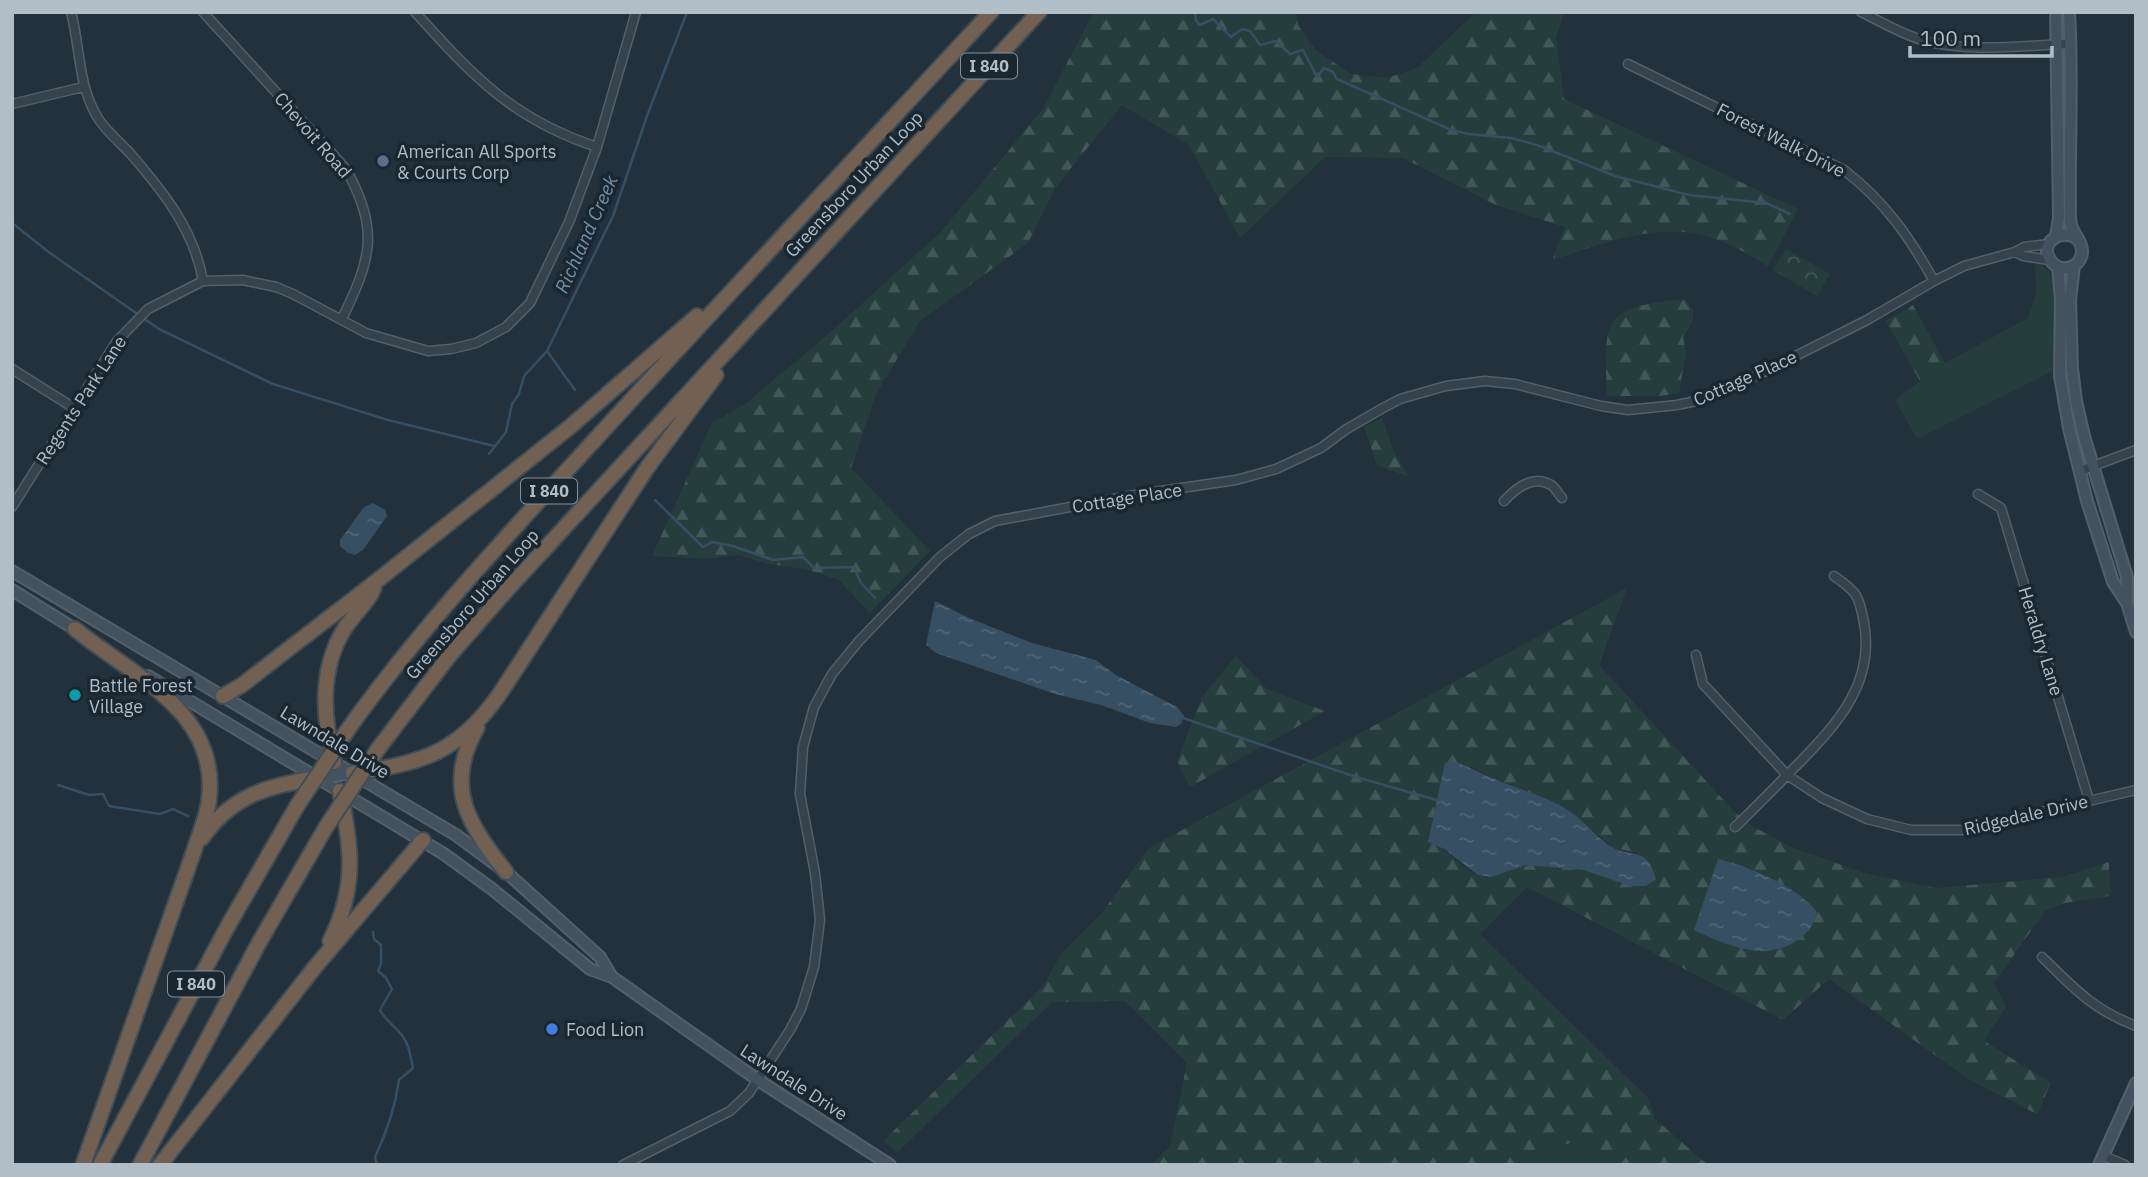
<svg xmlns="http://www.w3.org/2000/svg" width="2148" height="1177" viewBox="0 0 2148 1177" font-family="'IBM Plex Sans',sans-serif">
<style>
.green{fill:#253e3d}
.forest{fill:url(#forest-firs);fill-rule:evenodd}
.park{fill:url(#park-crowns)}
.water{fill:url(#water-ripples)}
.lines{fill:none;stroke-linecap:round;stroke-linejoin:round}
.stream{stroke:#364f63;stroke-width:2.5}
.street-casing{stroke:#546069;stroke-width:11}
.secondary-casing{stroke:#546069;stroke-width:14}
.highway-casing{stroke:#414d56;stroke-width:18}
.street{stroke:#36424c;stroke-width:8}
.secondary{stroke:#44525f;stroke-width:10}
.highway{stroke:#726153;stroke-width:14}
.highway-bridge-casing{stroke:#414d56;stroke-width:18;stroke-linecap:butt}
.highway-bridge{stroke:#726153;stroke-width:14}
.service-dot{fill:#5c6f8a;stroke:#1b2730;stroke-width:2.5}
.culture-dot{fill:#0f9aa8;stroke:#1b2730;stroke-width:2.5}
.shop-dot{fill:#3f7fe0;stroke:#1b2730;stroke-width:2.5}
.labels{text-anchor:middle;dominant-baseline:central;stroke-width:7;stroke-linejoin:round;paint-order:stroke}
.shield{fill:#1b2730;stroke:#84909a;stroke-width:2}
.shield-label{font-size:16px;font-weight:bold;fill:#b1bdc7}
.street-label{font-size:18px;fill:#b1bdc7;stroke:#1b2730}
.poi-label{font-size:18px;fill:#b1bdc7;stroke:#1b2730;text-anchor:start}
.water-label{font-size:19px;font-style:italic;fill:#7193ab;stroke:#1b2730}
</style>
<defs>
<pattern id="forest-firs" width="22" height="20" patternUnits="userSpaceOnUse" patternTransform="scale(1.75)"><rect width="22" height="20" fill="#253e3d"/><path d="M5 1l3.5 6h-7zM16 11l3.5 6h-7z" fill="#425858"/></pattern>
<pattern id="park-crowns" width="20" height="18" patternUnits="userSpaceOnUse" patternTransform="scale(1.75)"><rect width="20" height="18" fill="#253e3d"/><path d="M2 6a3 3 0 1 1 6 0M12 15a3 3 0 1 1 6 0" fill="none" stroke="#425858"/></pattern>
<pattern id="water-ripples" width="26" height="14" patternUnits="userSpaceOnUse" patternTransform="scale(1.75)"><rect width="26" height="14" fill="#364f63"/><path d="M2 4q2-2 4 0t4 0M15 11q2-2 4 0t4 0" fill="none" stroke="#516678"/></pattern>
</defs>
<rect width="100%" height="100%" fill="#22313b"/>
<path class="green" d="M 2035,264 C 2041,265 2045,266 2049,272 C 2059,290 2053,349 2053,371 L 1917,439 L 1895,400 L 1945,363 L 2028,318 L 2036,293 Z
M 1570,1143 L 1607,1154 L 1605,1165 L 1509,1165 Z"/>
<path class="forest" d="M 1092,12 L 1296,12 L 1298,25 L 1314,49 L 1351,74 L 1387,78 L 1417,68 L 1476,12 L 1564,12 L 1556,38 L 1564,99 L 1798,209 L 1768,266 C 1754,258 1740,249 1725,243 C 1668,216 1607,243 1552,260 L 1565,227 L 1496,205 L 1403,158 L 1325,157 L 1240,238 L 1189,145 L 1122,105 L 1056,187 L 1028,243 L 920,321 L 876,394 L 851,468 L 930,551 L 870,613 L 839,580 L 806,569 L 768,564 L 739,555 L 706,559 L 652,556 L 712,423 L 745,404 L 825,337 L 940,233 L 1043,109 L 1091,17 Z
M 1685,299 L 1693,309 L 1693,321 L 1683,337 L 1686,353 L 1679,393 L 1660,396 L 1607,396 C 1607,377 1602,340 1612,323 C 1624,304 1664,301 1685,299 Z
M 1913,305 L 1945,363 L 1920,381 L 1886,321 Z
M 1382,418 L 1394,452 L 1409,477 L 1377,465 L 1364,427 Z
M 1627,588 L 1599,665 L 1732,809 L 1750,825 L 1791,847 L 1864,873 L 1936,888 L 2062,877 L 2109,862 L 2110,896 L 2065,903 L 2045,911 L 1994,983 L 2006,1007 L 1984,1041 L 2051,1083 L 2037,1114 L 1968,1079 L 1829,979 L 1783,1020 L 1527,887 L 1480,934 L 1648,1098 L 1655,1119 L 1708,1165 L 1605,1165 L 1607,1154 L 1570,1143 L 1509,1165 L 1151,1165 L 1170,1146 L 1187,1063 L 1125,1001 L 1052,1002 L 898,1152 L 883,1141 L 1042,987 L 1062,953 L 1101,914 L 1149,848 ZM 1471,766 L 1494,779 L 1544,798 L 1574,814 L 1613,848 L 1639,853 L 1599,874 C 1573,867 1540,861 1514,868 C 1502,871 1490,880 1478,875 C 1460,868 1449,849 1429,842 L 1438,801 ZM 1746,866 L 1807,900 L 1808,932 L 1776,951 Z
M 1236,656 L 1267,689 L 1325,711 L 1190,787 L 1177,761 L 1202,697 Z"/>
<path class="park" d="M 1786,249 L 1830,274 L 1817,296 L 1773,270 Z"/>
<path class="water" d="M 373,503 L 385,510 L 387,516 L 363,550 L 355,555 L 348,553 L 340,546 L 340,540 L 364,507 Z
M 935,601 L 969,618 L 1032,643 L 1096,660 L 1116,675 L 1177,707 L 1184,716 L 1181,724 L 1176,727 L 1150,723 L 1101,705 L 1055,694 L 936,653 L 926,645 Z
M 1452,761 C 1469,766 1481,774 1497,780 C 1523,791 1553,798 1575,815 C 1588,825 1598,839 1612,847 C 1633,859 1646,845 1656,879 L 1646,886 L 1631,886 L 1583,870 L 1526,865 L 1491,877 L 1478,875 L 1444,849 L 1428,842 L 1445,763 Z
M 1718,859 C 1751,867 1796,886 1817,912 C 1814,919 1812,928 1807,932 C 1774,966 1730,947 1694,930 Z"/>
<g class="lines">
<path class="stream" d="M 1195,12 L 1196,21 L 1200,25 L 1213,19 L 1231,37 L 1242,29 L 1250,31 L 1260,45 L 1276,41 L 1290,54 L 1303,50 L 1317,77 L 1324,68 L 1333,72 L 1337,79 L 1449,129 L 1468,134 L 1511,138 L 1537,145 L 1615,176 L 1689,195 L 1766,203 L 1790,214
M 12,223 L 50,253 L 159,329 L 273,384 L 388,420 L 494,446
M 547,351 L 575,390
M 489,454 L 506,432 L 512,404 L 519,394 L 524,376 L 547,351 L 613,216 L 647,116 L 687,12
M 655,500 L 703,547 L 712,542 L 733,546 L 773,560 L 803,557 L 814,568 L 854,567 L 861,583 L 875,598
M 1180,717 L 1356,777 L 1440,801
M 58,785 L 89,795 L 103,794 L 109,806 L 160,814 L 173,809 L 188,816
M 373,932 L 374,939 L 381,945 L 381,964 L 378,971 L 386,978 L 392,989 L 380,1010 C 386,1022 399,1028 405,1040 C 410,1048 411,1060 413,1068 L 399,1080 C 395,1108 387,1132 375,1157 L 377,1165"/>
<g class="street-casing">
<path id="street" d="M 71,12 C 80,46 78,80 94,111 C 101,126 117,140 129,152 C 162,190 194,229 203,281
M 203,12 L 346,169 C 380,231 371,259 342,319
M 415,12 C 473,76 512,119 597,147
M 1861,12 C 1882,22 1903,35 1925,41 C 1971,53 2024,45 2071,44
M 1628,64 L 1844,170 C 1885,202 1909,236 1934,281
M 12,104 L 83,87
M 2015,252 L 2023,256 L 2050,260
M 12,369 L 74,408
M 2080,471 L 2136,450
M 1978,494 L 2001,508 L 2089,800
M 1504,501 C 1515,489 1533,474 1551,485 C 1555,487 1559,495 1562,498
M 12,507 L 117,341 L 148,309 L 203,281 L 243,280 L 276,287 L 293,294 L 366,333 L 428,351 L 451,349 L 476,343 L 506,327 L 530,303 L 569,222 L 597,147 L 636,12
M 1696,655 L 1703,684 L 1787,775 L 1822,798 L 1867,819 L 1911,830 L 1964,830 L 2136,790
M 1735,827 C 1757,806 1778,784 1800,762 C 1838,723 1875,682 1864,623 C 1859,595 1857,592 1834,576
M 2042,957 C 2075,989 2092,1009 2136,1026
M 2104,1156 L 2125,1165
M 623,1165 L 730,1111 L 749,1093 L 790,1030 L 801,1009 L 814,967 L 820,920 L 815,873 L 800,794 L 803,747 L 814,707 L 832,674 L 859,641 L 940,557 L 969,534 L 995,521 L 1140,494 L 1236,480 L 1276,469 L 1321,448 L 1345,430 L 1383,408 L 1400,399 L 1446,386 L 1485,381 L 1515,384 L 1601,406 L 1628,410 L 1677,405 L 1706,399 L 1746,381 L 1867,320 L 1934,281 L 1964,266 L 2015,252 L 2024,247 L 2049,244"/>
</g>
<g class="secondary-casing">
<path id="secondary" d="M 2069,12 C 2073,77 2069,141 2070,206 C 2070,214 2069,221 2072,228 C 2076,237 2085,246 2081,257 C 2076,270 2059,272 2051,261 C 2037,243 2063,226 2078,240
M 2056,236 L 2059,218 L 2056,12
M 2074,266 L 2070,300 L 2072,368 L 2076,401 L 2084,436 L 2127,577 L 2127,603 L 2136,632
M 2058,267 L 2061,299 L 2060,376 L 2069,428 L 2087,501 L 2113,582 L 2127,603
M 12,571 L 456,835 L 506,872 L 600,957 L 612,977
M 12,590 L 81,633
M 148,676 L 444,854 L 492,889 L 590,969 L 612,977 L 758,1080 L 890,1165
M 319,778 L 353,773
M 2099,1165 L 2136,1083"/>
</g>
<g class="highway-casing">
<path id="highway" d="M 75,629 C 132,676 220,711 209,800 C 207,817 199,834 194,851 L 83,1165
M 223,696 L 242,685 L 378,580 L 571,426 L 697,316
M 349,728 C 422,626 508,535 592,443 C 724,298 858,156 991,12
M 477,728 C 443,787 469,825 506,872
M 378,749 L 450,655 L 506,591 L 1039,12
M 334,762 C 323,717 319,669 345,628 C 354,614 368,603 374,588
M 353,773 C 423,763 459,753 501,692 L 647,468 L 716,375
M 202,838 C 232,795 269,785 319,778
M 330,941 C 357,887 352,848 340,791
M 100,1165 L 229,924 L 297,806
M 140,1165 L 260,941 L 326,827
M 160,1165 L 315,967 L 423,840"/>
</g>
<use href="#street" class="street"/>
<use href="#secondary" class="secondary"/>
<use href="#highway" class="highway"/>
<g class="highway-bridge-casing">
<path id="highway-bridge" d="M 297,806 L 349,728
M 326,827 L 378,749"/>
</g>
<use href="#highway-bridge" class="highway-bridge"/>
</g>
<circle class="service-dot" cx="383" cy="161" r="7"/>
<circle class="culture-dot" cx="75" cy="695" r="7"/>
<circle class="shop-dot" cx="552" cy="1029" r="7"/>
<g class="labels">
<g class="shield">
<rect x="961" y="53.5" width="56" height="25" rx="5"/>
<rect x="521" y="478.5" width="56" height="25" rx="5"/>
<rect x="168" y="971.5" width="56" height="25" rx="5"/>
</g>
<g class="shield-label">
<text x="989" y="66">I 840</text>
<text x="549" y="491">I 840</text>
<text x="196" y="984">I 840</text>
</g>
<g class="street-label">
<text transform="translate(313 135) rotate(49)">Chevoit Road</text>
<text transform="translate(1781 140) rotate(27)">Forest Walk Drive</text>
<text transform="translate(854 184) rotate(-47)">Greensboro Urban Loop</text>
<text transform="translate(1745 378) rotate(-24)">Cottage Place</text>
<text transform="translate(81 400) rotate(-57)">Regents Park Lane</text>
<text transform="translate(1127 498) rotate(-9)">Cottage Place</text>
<text transform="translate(472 604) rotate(-49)">Greensboro Urban Loop</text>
<text transform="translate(2041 641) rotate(73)">Heraldry Lane</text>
<text transform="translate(335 742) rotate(31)">Lawndale Drive</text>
<text transform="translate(2026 815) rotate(-13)">Ridgedale Drive</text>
<text transform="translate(794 1082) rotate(33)">Lawndale Drive</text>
</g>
<g class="poi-label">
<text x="397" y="151">American All Sports<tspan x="397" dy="21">&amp; Courts Corp</tspan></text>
<text x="89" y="685">Battle Forest<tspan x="89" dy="21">Village</tspan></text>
<text x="566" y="1029">Food Lion</text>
</g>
<g class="water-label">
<text transform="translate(586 234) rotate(-66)">Richland Creek</text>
</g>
</g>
<rect width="2148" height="1177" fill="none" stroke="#b1bdc7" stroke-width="28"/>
<path d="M1910 46v10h142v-10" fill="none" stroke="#b1bdc7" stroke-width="3.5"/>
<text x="1920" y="46" font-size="21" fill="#b1bdc7" stroke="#1b2730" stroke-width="5" paint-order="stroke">100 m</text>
</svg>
